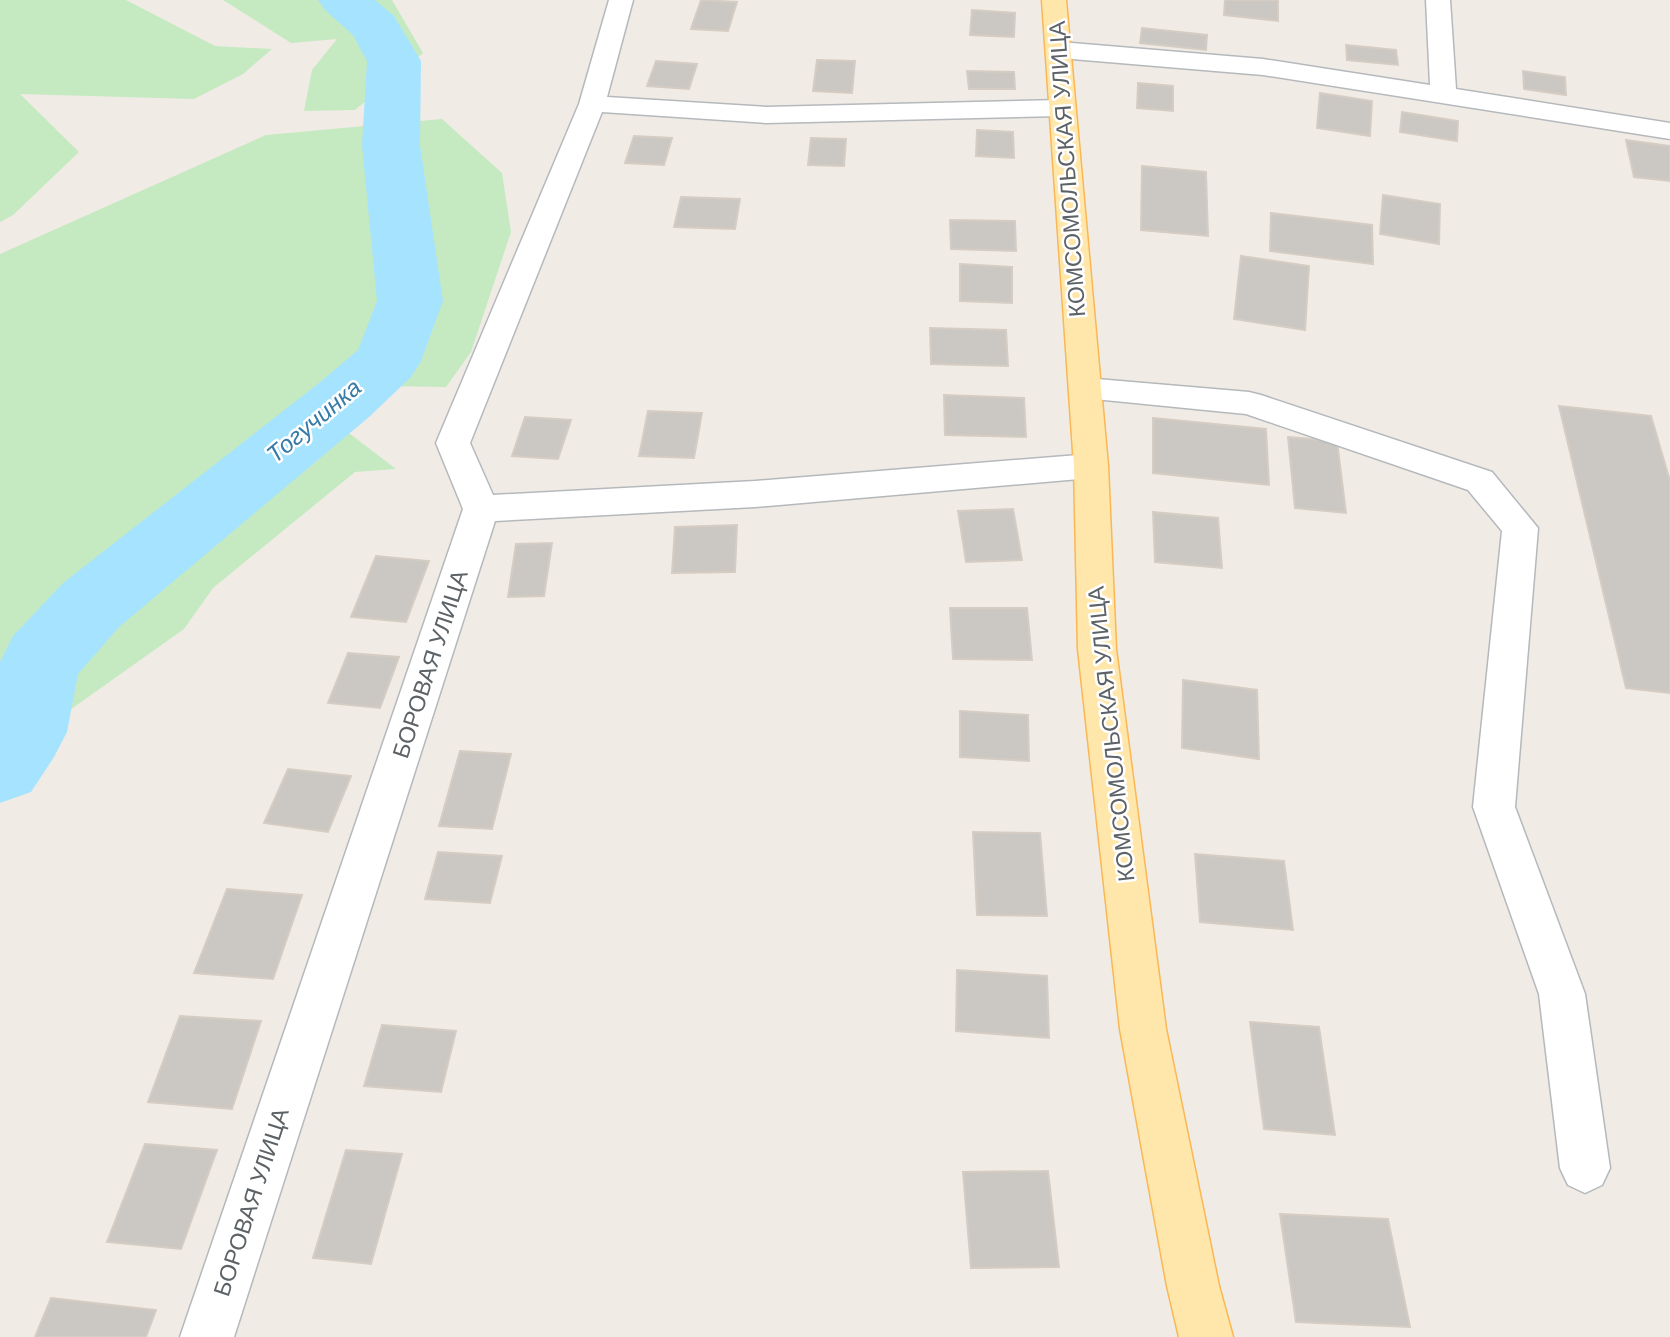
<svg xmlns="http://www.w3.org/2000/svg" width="1670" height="1337" font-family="Helvetica,sans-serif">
<rect width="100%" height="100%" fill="#f0ece5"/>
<!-- green -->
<path fill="#c5e9c0" d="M0,0H126L215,46L272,49L243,74L194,99L20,94L79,152L13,215L0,222Z
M223,0H392L423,53L355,110L304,111L312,70L337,39L291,43Z
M442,119L502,173L511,232L471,352L446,387L379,386L345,430L396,469L355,472L213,588L184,629L67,712L0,783V254L266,135Z"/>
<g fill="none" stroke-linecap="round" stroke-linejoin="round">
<!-- river -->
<path fill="#a6e3ff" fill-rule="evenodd" d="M318,0H375L394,16L421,61L420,145L443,301L421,361L411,377L369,417L119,627L78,674L67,732L54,757L31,792L0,803V662L13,636L63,583L319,383L358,350L377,301L362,145L367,61L353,35L326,11Z"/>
</g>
<!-- building -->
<path fill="#cbc7c2" stroke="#d5cdc3" stroke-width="2" d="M701,0L737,2L728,31L691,29Z
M1225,0H1278V21L1224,15Z
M972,10L1015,13L1014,37L970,35Z
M1142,28L1207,35L1206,50L1140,43Z
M1346,45L1396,50L1398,65L1347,60Z
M817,60L855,61L852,93L813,91Z
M656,61L697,64L689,89L647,86Z
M967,71L1014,72L1015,89H969Z
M1523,71L1565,77L1566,95L1524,89Z
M1138,83L1173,86V111L1137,108Z
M1320,93L1372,101L1370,136L1317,128Z
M1402,112L1458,121L1457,141L1400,132Z
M977,130L1013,132L1014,158L976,156Z
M634,136L672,138L664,165L625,163Z
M811,138L846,139L844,166L808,165Z
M1626,140L1670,146V181L1634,177Z
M1142,166L1206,172L1208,236L1141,230Z
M1383,195L1440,204L1439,244L1380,234Z
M681,197L740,199L735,229L674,227Z
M1271,213L1372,225L1373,264L1270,251Z
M950,220L1015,221L1016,251L951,249Z
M1241,256L1309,266L1305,330L1234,319Z
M960,264L1012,267V303L960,301Z
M930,328L1006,330L1008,366L931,364Z
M944,395L1024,398L1026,437L945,435Z
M1559,406L1651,416L1670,481V693L1626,688Z
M648,411L702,413L694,458L639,456Z
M525,417L571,420L558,459L512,456Z
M1153,418L1266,429L1269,485L1153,473Z
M1288,437L1337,441L1346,513L1295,508Z
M1013,509L1022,560L966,562L958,511Z
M1153,512L1218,518L1222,568L1155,562Z
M737,525L735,572L672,573L675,527Z
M552,543L544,596L508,597L516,544Z
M376,556L429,561L406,622L351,617Z
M950,608H1027L1032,660L953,659Z
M348,653L399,657L380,708L328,703Z
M1183,680L1257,690L1259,759L1182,748Z
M960,711L1028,715L1029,761L960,757Z
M460,751L511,754L492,829L439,826Z
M288,769L351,776L328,832L264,823Z
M973,832L1040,833L1047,916L977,915Z
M438,852L502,856L490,903L425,899Z
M1195,854L1284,861L1293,930L1200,922Z
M227,889L302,895L273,979L194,973Z
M957,970L1047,976L1049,1038L956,1031Z
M180,1016L261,1021L232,1109L148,1102Z
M1250,1022L1319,1027L1335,1135L1264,1129Z
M382,1025L456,1031L441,1092L364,1086Z
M145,1144L217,1150L181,1249L107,1242Z
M346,1150L402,1154L371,1264L313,1258Z
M1048,1171L1059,1267L971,1268L963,1172Z
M1280,1214L1388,1219L1410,1327L1296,1322Z
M51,1298L156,1310L146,1337H35Z"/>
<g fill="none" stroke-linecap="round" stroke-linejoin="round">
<defs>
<path id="minor" d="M609,0H633L607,97L766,107L1061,100L1070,102L1074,108L1070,114L1061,116L766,123L602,112L470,443L493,495L755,481L1091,454L1103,457L1108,466L1103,475L1091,478L755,507L495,521L234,1337H180L463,509L436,443L579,104Z
M1426,0H1450L1456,89L1670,123V139L1263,75L1060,58L1051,55L1047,50L1051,45L1060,42L1263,59L1430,85Z
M1085,378L1249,392L1261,395L1492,472L1538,528L1515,807L1585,994L1610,1168L1602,1185L1585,1193L1568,1185L1560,1168L1539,994L1473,807L1502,531L1468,490L1246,414L1074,397L1069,389L1074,381Z"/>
<path id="major" d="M1042,0H1066L1108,466L1116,649L1166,1029L1219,1286L1233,1337H1179L1167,1286L1120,1029L1078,649L1074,466Z"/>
</defs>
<!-- minor casing -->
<use href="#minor" stroke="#b5b8bc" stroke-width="3"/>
<!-- major casing -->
<use href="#major" stroke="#fab754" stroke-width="3"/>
<!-- minor -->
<use href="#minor" fill="#fff" fill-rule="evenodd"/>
<!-- major -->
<use href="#major" fill="#ffe7ab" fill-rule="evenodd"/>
</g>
<g text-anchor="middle" stroke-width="5" stroke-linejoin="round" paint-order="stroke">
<!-- street labels -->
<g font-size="23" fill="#5c6266" stroke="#fff">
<text transform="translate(1067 169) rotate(-94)" y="8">КОМСОМОЛЬСКАЯ УЛИЦА</text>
<text transform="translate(430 664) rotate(-72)" y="8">БОРОВАЯ УЛИЦА</text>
<text transform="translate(1111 734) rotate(-96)" y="8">КОМСОМОЛЬСКАЯ УЛИЦА</text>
<text transform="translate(251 1202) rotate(-72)" y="8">БОРОВАЯ УЛИЦА</text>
</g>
<!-- water labels -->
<g font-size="24" font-style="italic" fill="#377ba6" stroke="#fff">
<text transform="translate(314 421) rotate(-40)" y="8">Тогучинка</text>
</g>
</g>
</svg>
